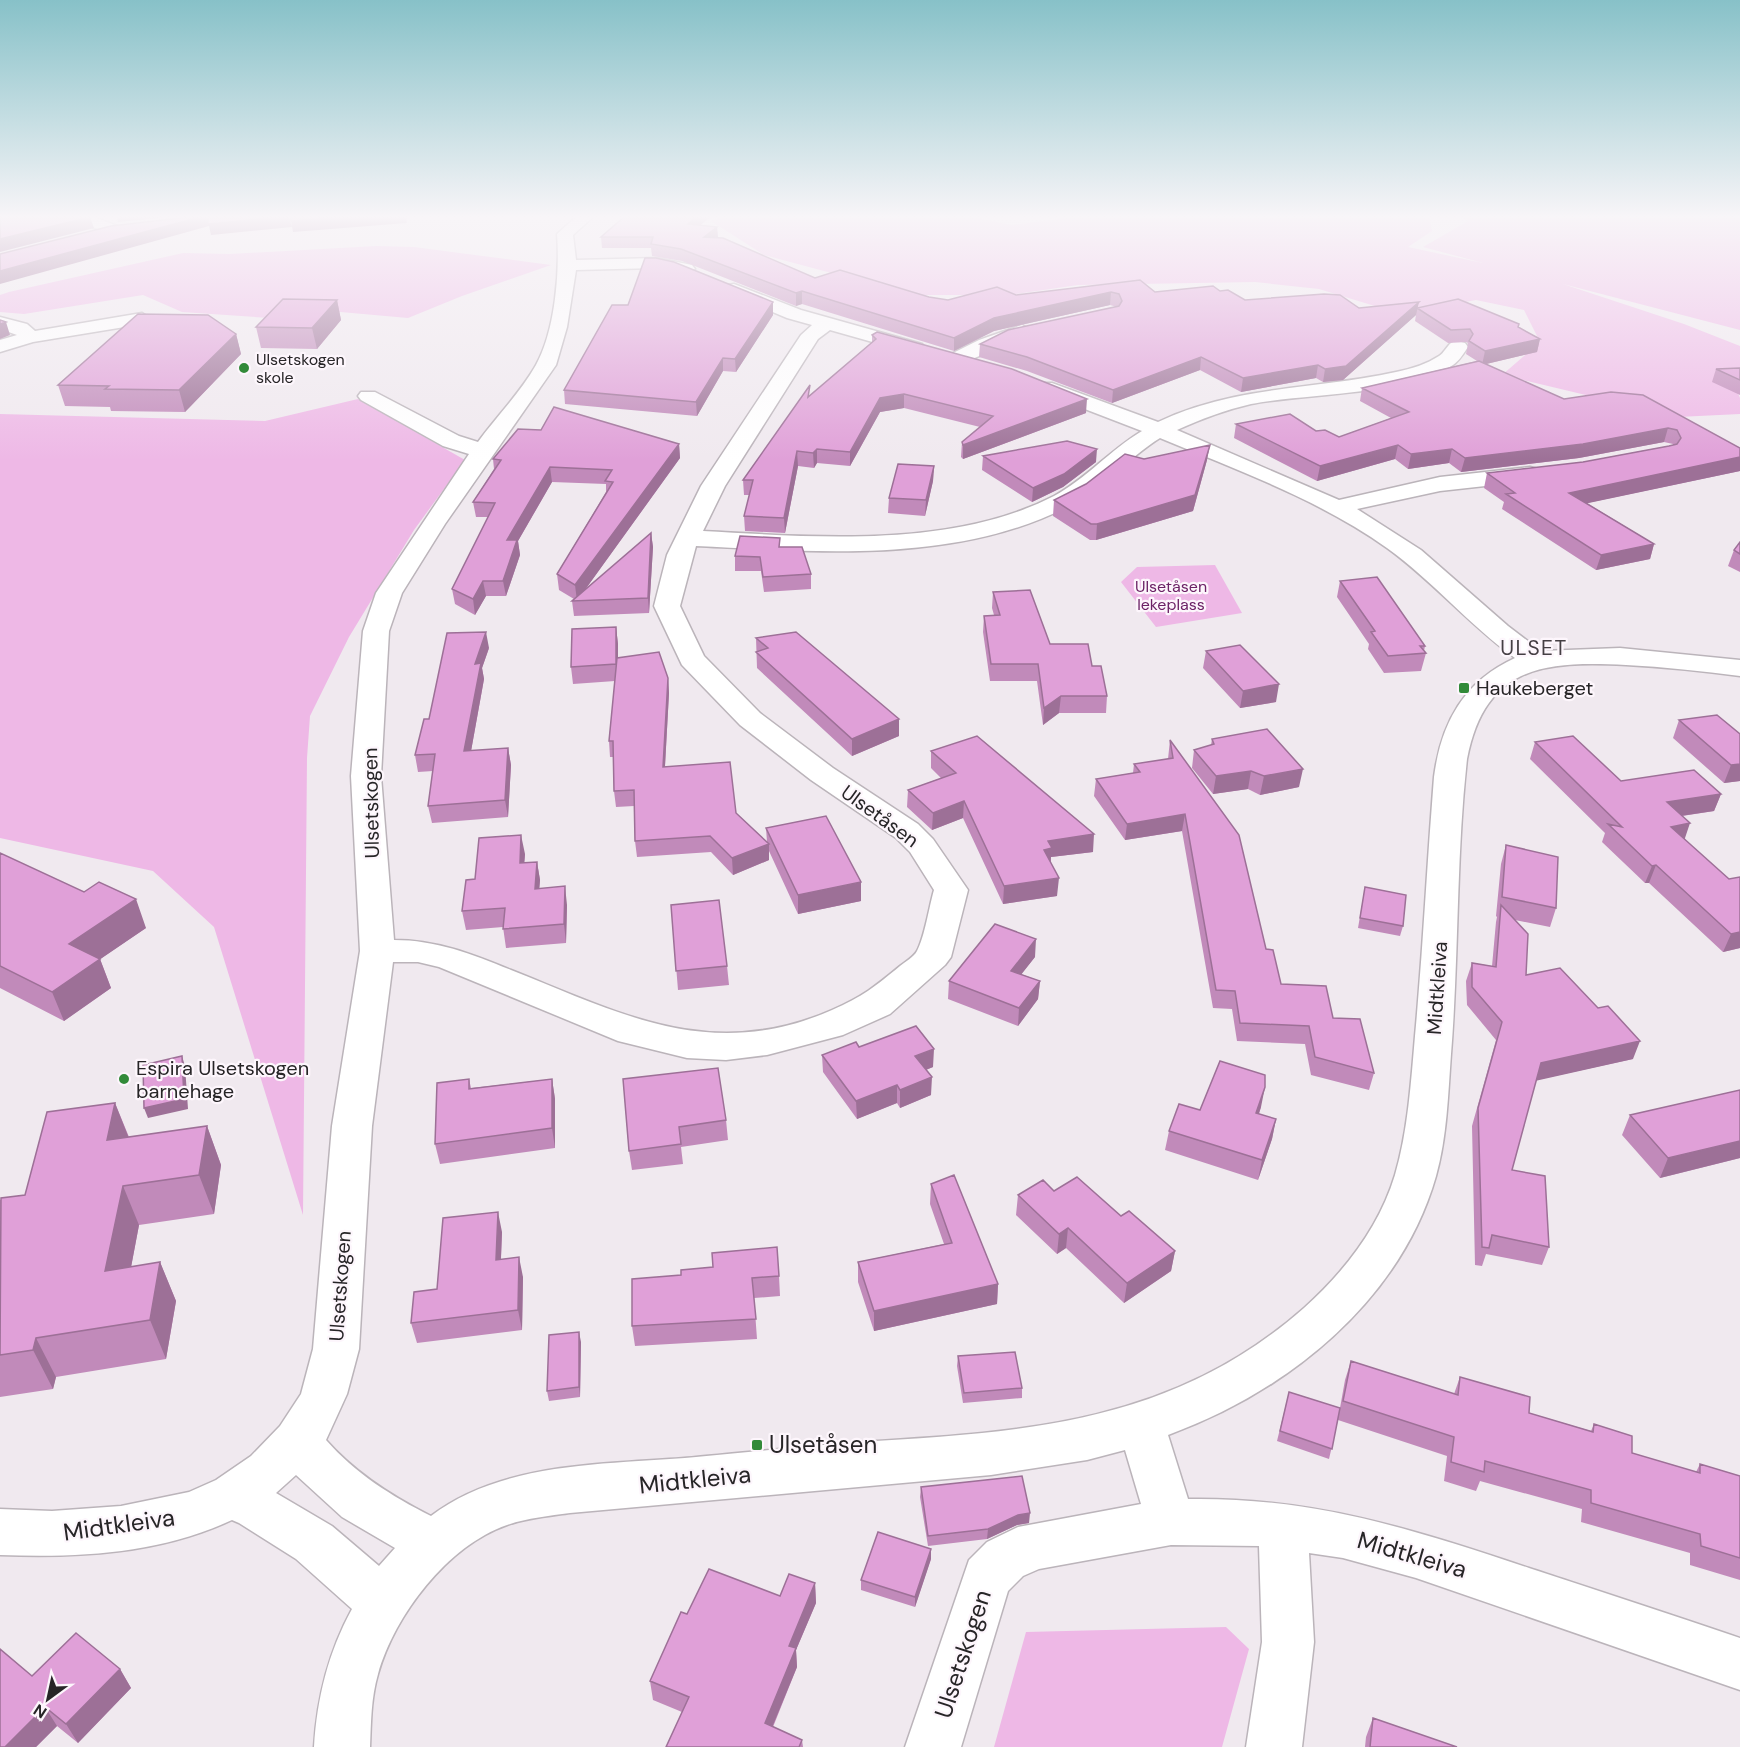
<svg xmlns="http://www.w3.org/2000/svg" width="1740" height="1747" font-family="'DM Sans',sans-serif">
<rect width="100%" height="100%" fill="#f0e9ef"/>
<!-- green -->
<path fill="#eeb8e6" d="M723,217H971L1012,225L1074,217H1429L1432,231L1408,247L1483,263L1423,247L1468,221L1462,217H1740V330L1563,284L1684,324L1740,346V381L1733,382L1740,398V414L1678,417L1502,375L1540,342L1524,310L1476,300L1401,314L1319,289L1255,282L1078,285L1010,295H914L764,255L711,221Z
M376,246L414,247L551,265L462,296L408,318L318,310L284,319L182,312L143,295L24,314L0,312V295L9,292L183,253L230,254Z
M358,399L465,460L414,530L349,637L310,716L307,758L303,1215L214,927L153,871L0,838V414L265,421Z
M1215,565L1242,613L1156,627L1121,582L1137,567Z
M1226,1627L1249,1649L1222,1747H994L1026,1632Z"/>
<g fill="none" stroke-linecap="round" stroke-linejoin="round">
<defs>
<path id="minor" d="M72,217H94L120,227L122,230L114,235L108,233L74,220Z
M576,217H593L573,235L576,260L657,258L692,265L695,269L686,274L657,268L576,270L567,327L556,365L445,524L402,593L389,631L381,776L394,940C436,940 472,954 511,970C622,1014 712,1063 832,1010C862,997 876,986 900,966C905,962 914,957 917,951C925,936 929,907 934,890L910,852L896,838L811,780L740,725L682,665L654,606L667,555L701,486L801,335L812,325L787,318L728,293L725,289L728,285L734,284L801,310L922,344L925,348L915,354L830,330L818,339L725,486L703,531C814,537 951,549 1054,496C1086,479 1110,450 1142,431L1038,391L1035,387L1038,383H1052L1158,422C1236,385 1315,390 1396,372C1411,369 1427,364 1439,356C1444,353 1447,346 1451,343C1456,340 1461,342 1465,343L1468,347C1464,353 1459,361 1453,365C1405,396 1308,393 1251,404C1225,410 1201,419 1177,430L1339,500L1440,477L1530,467L1538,469L1541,474L1538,479L1530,481L1440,491L1357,509L1421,550L1508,626L1541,651L1620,648L1740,660V676C1702,671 1664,667 1626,665C1545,661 1485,665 1467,759C1456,857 1459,956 1451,1054C1448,1095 1447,1137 1436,1176C1400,1302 1286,1392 1168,1435L1188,1499C1313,1497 1412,1529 1529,1568C1599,1591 1670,1614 1740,1638V1690L1416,1578L1343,1558L1309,1553L1314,1642L1302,1747H1246L1262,1642L1259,1546L1171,1545L1039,1569L1023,1576L1008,1591L961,1747H905L969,1560L987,1542L1018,1527L1141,1504L1125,1450L1087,1460L991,1475L570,1513C549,1516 527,1518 507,1525C447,1546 395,1615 378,1674C371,1698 371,1722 370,1747H314C317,1698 328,1653 352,1609L296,1559L239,1523L232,1520C159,1554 79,1558 0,1555V1509L52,1511L121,1506L189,1492L216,1480L251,1456L280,1426L301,1394L313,1349L332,1126L360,951L351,776L363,631L376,593L469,454L443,446L361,400L358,396L361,392H375L459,436L478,442C496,417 521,392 536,365C555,331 560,272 557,234ZM1160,438C1237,470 1318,499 1387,548C1433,581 1469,625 1515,658C1464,681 1441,723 1434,777C1427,863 1423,950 1415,1036C1411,1082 1408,1131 1395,1175C1379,1228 1344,1272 1304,1308C1172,1424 1026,1432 859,1442C805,1446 750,1452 696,1457C610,1465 504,1460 431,1516C391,1496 355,1473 326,1440L347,1394L359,1349L372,1126L393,962H418L439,967L618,1041L687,1058L726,1060L767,1055L843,1035L890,1014L945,965L951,957L968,890L933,839L918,824L833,768L760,713L704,656L680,606L696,546C818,552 957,564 1069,506C1102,489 1128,458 1160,438ZM296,1475L342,1517L395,1548L379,1566L332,1526L276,1493Z
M142,313L151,319L149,323L33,342L0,352V340L17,335L0,329V317L27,324L35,331Z
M1022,325L1032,331L1029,335L965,362H951L948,358L951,354L979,340Z"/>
</defs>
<!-- minor casing -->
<use href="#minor" stroke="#bbb4ba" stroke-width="3"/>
<!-- minor -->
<use href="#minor" fill="#fff" fill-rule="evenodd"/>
</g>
<!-- wall -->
<path fill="#c18aba" d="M624,217H710L700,225L717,227L718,238L815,278L948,300L1016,295L1140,280L1155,292L1220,291L1245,300L1359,308L1419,302L1417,308L1519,327L1540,339L1537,352L1486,364L1564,399L1611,392L1740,448V471L1587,503L1654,544L1650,559L1596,570L1502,509L1504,502L1484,488L1487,473L1583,462L1673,445V444L1664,442L1579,458L1461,472L1449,463L1408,469L1395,459L1317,481L1234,438L1236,424L1316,431L1339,437L1391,418L1360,401L1362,388L1477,361L1466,354L1468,344L1467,342L1448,343L1415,321L1416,315L1343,380L1323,382L1316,378L1241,392L1200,370L1112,403L1027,371L979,357L980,344L1117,307L1110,305L994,331L954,351L802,304L796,306L682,261L652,256L651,248H602L601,237Z
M337,300L341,320L317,349L261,348L256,327Z
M773,302V315L736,372L723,371L697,416L565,404L564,390Z
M236,334L241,354L185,412L111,411L110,407L65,406L58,385Z
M872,335L1086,413L963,459L961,457L962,442L980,427L904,408L880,412L850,466L817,463L814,468L798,466L785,533L745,531L744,516L750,495H744L743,480L811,395L872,342Z
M1740,368V395L1712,382L1716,369Z
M679,444L680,458L584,591L651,533L653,547L649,613L574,616L572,601L574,599L559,590L557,574L606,492V484L552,482L518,541L520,555L506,596H486L475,615L455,604L452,589L488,517H476L473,502L494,469L493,459Z
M983,456L1096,462L1063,487L1032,502L982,470Z
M1144,459L1207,460L1193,511L1096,540H1090L1053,516L1054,500Z
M934,466L933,481L925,516L888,513L889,498Z
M1740,542V572L1728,566L1734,550Z
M781,547L811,574V589L764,592L761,571H735V556Z
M1340,581L1425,646L1424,651L1426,653L1421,671L1384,673L1368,649L1369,644L1337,597Z
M993,592L1050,644L1092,666L1107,696L1106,713H1059L1043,725L1037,681H990L983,632L984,616L994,615L992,608Z
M616,627L618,644V658L668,678L669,693L665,767L736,813L767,842L766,828L861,901L798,914L769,851V860L733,875L711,852L637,857L635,841L634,806L616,807L614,791L613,757H610L609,741L615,681L573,684L571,667Z
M756,638L899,719V736L852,756L757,668Z
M489,648L482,668L484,679L471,751L508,748L511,765L508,817L432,823L428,806L433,771L418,772L415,755L429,719Z
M1206,651L1276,702L1240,708L1203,668Z
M1679,720L1740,734V781L1724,783L1673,738Z
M1212,739L1299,787L1260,795L1248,789L1213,794L1192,768L1194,750L1211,745Z
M1170,740L1266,949L1281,984L1333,1018L1374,1073L1369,1090L1311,1075L1305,1044L1237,1041L1232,1009L1213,1008L1182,831L1125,840L1094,796L1096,779L1133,773L1134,764L1168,759Z
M1535,742L1621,781L1721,794L1714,811L1682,816L1685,839L1740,948L1723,952L1649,883H1645L1602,842L1605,833L1530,759Z
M931,751L1093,852L1051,857V863L1057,896L1003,904L963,818L932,830L907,807L908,790L941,778L931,768Z
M1506,845L1556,908L1550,927L1515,920L1526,975L1633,1059L1536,1080L1512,1170L1549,1247L1542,1265L1486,1254L1482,1266L1475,1265L1472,1126L1496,1040L1467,1005L1466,981L1472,963L1492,966L1496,922L1497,917L1496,916L1501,864Z
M0,853L146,928L100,959L111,988L64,1021L0,988Z
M525,854L524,863L537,862L540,880L539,888L567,905L566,943L506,948L503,927L466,930L462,911L475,879Z
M1365,887L1403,926L1400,936L1358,928Z
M671,905L727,966L729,985L678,990Z
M1035,957L1021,974L1040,981L1038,999L1018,1026L948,999L949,981Z
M859,1047L933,1067L926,1070L931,1095L900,1108L897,1103L857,1119L823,1072L822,1055Z
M469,1079L471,1088L552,1079L555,1099V1148L440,1164L435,1144Z
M623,1079L726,1120L728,1140L681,1147L683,1164L632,1170L629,1151Z
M1740,1090V1158L1660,1178L1622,1135L1630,1115Z
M115,1103L129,1137L207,1126L221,1165L214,1214L139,1225L131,1267L160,1262L176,1301L166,1359L56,1377L53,1389L0,1397V1200L25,1195Z
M1261,1107L1259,1114L1276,1119L1272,1139L1258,1180L1165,1150L1169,1131L1200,1110Z
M931,1184L998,1284L997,1304L874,1331L858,1282V1262L944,1244L930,1204Z
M1054,1191L1121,1216L1175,1251L1171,1271L1124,1303L1066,1248L1057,1254L1016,1215L1018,1195Z
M502,1232L501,1259L523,1277L522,1330L417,1343L411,1323L437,1289Z
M779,1276L780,1296L754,1298L757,1339L635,1346L632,1326V1279Z
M581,1342L580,1397L549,1401L547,1391Z
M958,1356L1022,1388V1398L963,1403L957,1366Z
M1351,1361L1454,1394L1460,1377L1529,1413L1591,1431L1594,1424L1632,1453L1696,1472L1700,1464L1740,1476V1580L1690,1565V1553L1581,1522L1582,1509L1480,1481L1476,1491L1444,1481L1447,1456L1338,1420L1329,1459L1277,1441L1289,1392L1340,1408L1345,1380Z
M921,1487L1029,1523L1017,1525L987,1539L928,1546L920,1497Z
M931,1559L915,1607L861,1590V1580Z
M815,1583L816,1603L796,1650L797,1667L773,1727L802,1740L803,1747H666L682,1712L653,1700L650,1681L687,1614L780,1596Z
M120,1669L131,1688L78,1743L57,1726L36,1747H0L32,1676Z
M1373,1718L1457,1747H1365L1366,1737Z"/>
<!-- shaded-wall -->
<path fill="#9d7097" d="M90,217L94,228L0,252V239Z
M117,217H168L118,222Z
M200,217H289L292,227L211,235L209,226L0,284V271Z
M340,217H406L407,223L293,232L291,221Z
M696,217H710L689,235L688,224Z
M717,227L718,239L704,237Z
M802,291V304L796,306V293Z
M1111,292L1110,305L994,331L954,351V338L994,318Z
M337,300L341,320L317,349L312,328Z
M773,302V315L736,372L735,359Z
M1419,302L1416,315L1343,380L1323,382L1325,369Z
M6,322L10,335L0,339V324Z
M236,334L241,354L185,412L179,390Z
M1540,339L1537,352L1482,365L1485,351Z
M1201,357L1200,370L1112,403L1113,390Z
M723,358V371L697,416L696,402Z
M1318,365L1316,378L1241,392L1243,378Z
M904,394V408L880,412L850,466V452L880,398Z
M1087,399L1086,413L963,459V445Z
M1668,428L1664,442L1579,458L1461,472L1465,458Z
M679,444L680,458L577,601L575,585Z
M1210,445L1207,460L1193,511L1096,540L1097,524Z
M1398,445L1395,459L1317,481L1320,466Z
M817,449V463L814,468L813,453Z
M1097,449L1096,462L1063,487L1032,502L1033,488Z
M1452,449L1449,463L1408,469L1411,454Z
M797,451L798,466L785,533L784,518Z
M1740,457V471L1565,508L1569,493Z
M934,466L933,481L925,516L926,500Z
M550,467L552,482L518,541L520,555L506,596L503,581L507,540Z
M651,533L653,547L649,613L648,598Z
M1654,544L1650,559L1596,570L1601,555Z
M483,581L486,596L475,615L473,599Z
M616,627L618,644V681L616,664Z
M486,632L489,648L482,668L484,679L468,768L464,751L475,664Z
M668,678L669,693L664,783L663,767Z
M1279,684L1276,702L1240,708L1243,691Z
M1061,696L1059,713L1043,725L1044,708Z
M899,719V736L852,756V739Z
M508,748L511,765L508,817L505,800Z
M1740,764V781L1724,783L1731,765Z
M1303,769L1299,787L1260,795L1264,776Z
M1251,771L1248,789L1213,794L1216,776Z
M1721,794L1714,811L1660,819L1667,802Z
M964,801L963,818L932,830L933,813Z
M1185,814L1182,831L1125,840L1127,824Z
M1690,823L1684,841L1671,827Z
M1094,834L1093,852L1051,857L1050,866L1044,850L1048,841Z
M521,835L525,854L523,882L520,863Z
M769,844V860L733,875L732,858Z
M537,862L540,880L538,908L535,889Z
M1656,865L1649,883H1645L1652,866Z
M1059,878L1057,896L1003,904L1004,886Z
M861,882V901L798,914V895Z
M565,886L567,905L566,943L564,924Z
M136,899L146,928L80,973L69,944Z
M1740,932V948L1723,952L1731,934Z
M1036,939L1035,957L1010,989L1011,971Z
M100,959L111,988L64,1021L52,992Z
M1040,981L1038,999L1018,1026L1019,1008Z
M1640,1041L1633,1059L1535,1081L1541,1063Z
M934,1049L933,1067L915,1074V1056Z
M182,1056L185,1066L188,1109L148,1118L144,1108Z
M932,1077L931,1095L900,1108V1090Z
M552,1079L555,1099V1148L552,1128Z
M897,1085V1103L857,1119L856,1101Z
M1265,1087L1261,1107L1252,1133L1256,1113Z
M115,1103L130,1141L107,1140Z
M1276,1119L1272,1139L1258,1180L1262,1160Z
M207,1126L221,1165L214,1214L199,1175Z
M1740,1141V1158L1660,1178L1668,1158Z
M123,1186L139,1225L123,1310L105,1271Z
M498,1212L502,1232L500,1280L496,1260Z
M1068,1228L1066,1248L1057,1254L1059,1234Z
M1175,1251L1171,1271L1124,1303L1127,1283Z
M519,1257L523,1277L522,1330L518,1310Z
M160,1262L176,1301L166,1359L150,1320Z
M998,1284L997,1304L874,1331V1311Z
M579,1332L581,1342L580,1397L579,1387Z
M36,1338L56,1377L53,1389L33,1350Z
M1030,1513L1029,1523L1017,1525L987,1539L988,1529L1018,1515Z
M931,1549V1559L915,1607V1597Z
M815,1583L816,1603L796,1650L797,1667L766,1742L765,1723L789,1646Z
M120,1669L131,1688L78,1743L66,1724Z
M45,1707L57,1726L36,1747H5Z"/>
<!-- building -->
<path fill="#e0a0d8" stroke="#9d7097" stroke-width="1.5" d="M0,217H90L0,239Z
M189,217H200L0,271V254L111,226Z
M208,217H278L208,224Z
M290,217H340L291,221Z
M624,217H696L688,224L717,227L704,237L723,238L815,278L840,270L929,297L948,300L997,287L1016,295L1140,280L1155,292L1213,286L1220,291L1228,290L1245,300L1324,294L1340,295L1359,308L1419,302L1346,366L1325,369L1318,365L1243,378L1201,357L1113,390L1027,357L980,344L1008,330L1119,306L1122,301L1119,294L1111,292L994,318L954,338L802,291L796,293L681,249L651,244L653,237H601Z
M645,258H656L674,262L773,302L735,359L723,358L696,402L564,390L612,305H628Z
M283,299L337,300L312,328L256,327Z
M1458,299L1519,324L1518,327L1540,339L1485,351L1469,341L1473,334L1470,329L1451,330L1417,308Z
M138,314L208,315L236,334L179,390L105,389L109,386L58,385Z
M0,320L6,322L0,324Z
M877,332L1012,369L1087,399L963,445L962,442L993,416L904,394L880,398L850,452L817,449L813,453L797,451L784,518L744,516L753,480H743L810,385L808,397L876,339L872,335Z
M1479,361L1564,399L1611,392L1643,395L1740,448V457L1569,493L1654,544L1601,555L1506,494L1515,493L1487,473L1583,462L1669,446L1677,444L1681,438L1677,430L1668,428L1583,444L1465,458L1452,449L1411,454L1398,445L1320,466L1236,424L1290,414L1316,431L1325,430L1339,437L1409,412L1362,388Z
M1740,368V380L1716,369Z
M554,407L679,444L575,585L557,574L613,482L605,481L612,470L550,467L507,540H517L503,581H483L473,599L452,589L495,503L473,502L501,460L493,459L518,429L541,430Z
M1067,441L1097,449L1064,474L1033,488L983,456Z
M1210,445L1195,495L1097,524H1091L1054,500L1086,484L1125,454L1144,459Z
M898,464L934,466L926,500L889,498Z
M651,533L648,598L572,601Z
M740,536L780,538L779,547H802L811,574L763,577L760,557L735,556Z
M1740,542V554L1734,550Z
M1377,577L1425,646H1420L1426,653L1388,656L1371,632L1375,631L1340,581Z
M1030,590L1050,644H1088L1092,666H1101L1107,696H1061L1044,708L1038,664H991L984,616L1000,615L993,592Z
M616,627V664L571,667L572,629Z
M486,632L475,664L481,663L464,751L508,748L505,800L428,806L435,754L415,755L424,719H429L447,633Z
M796,632L899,719L852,739L756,652L768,648L756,638Z
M1240,645L1279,684L1243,691L1206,651Z
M659,652L668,678L663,767L730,762L736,813L769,844L732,858L710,836L635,841L634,790L614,791L613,741H609L617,658Z
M1717,715L1740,734V764L1731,765L1679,720Z
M1267,729L1303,769L1264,776L1251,771L1216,776L1194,750L1214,744L1212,739Z
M977,736L1094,834L1048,841L1052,848L1044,850L1059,878L1004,886L964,801L933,813L908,790L956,773L931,751Z
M1573,736L1621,781L1694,770L1721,794L1667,802L1690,823L1671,827L1729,879L1740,877V932L1731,934L1656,865L1652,866L1608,824L1622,827L1535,742Z
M1170,740L1239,835L1266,949L1273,950L1281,984L1326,986L1333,1018L1360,1019L1374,1073L1315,1057L1309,1026L1240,1023L1235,991L1216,990L1185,814L1127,824L1096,779L1140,772L1134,764L1173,758Z
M826,816L861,882L798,895L766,828Z
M521,835L520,863L537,862L535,889L565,886L564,924L503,929L505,908L462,911L466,880L475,879L479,838Z
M1506,845L1558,857L1556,908L1502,897Z
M0,853L84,892L99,882L136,899L69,944L100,959L52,992L0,966Z
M1365,887L1406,895L1403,926L1360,918Z
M719,900L727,966L676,971L671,905Z
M1501,905L1528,934L1526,975L1560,968L1598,1008L1608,1006L1640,1041L1541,1063L1512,1170L1545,1176L1549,1247L1492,1235L1489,1248L1482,1247L1478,1108L1502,1022L1472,987V963L1496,967Z
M995,924L1036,939L1011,971L1040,981L1019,1008L949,981Z
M916,1026L934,1049L915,1056L932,1077L900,1090L897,1085L856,1101L822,1055L856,1042L859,1047Z
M182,1056L184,1099L144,1108L143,1065Z
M1220,1061L1265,1075V1087L1256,1113L1276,1119L1262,1160L1169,1131L1179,1104L1200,1110Z
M718,1068L726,1120L679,1127L681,1144L629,1151L623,1079Z
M469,1079V1089L552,1079V1128L435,1144L437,1083Z
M1740,1090V1141L1668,1158L1630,1115Z
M115,1103L107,1140L207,1126L199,1175L123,1186L105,1271L160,1262L150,1320L36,1338L33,1350L0,1355L1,1198L25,1195L47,1112Z
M954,1175L998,1284L874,1311L858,1262L952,1243L931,1184Z
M1077,1177L1121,1216L1129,1211L1175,1251L1127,1283L1068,1228L1059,1234L1018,1195L1043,1180L1054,1191Z
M498,1212L496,1260L519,1257L518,1310L411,1323L414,1292L437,1289L443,1218Z
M777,1247L779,1276L752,1278L756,1319L632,1326V1279L681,1275V1270L713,1267L712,1253Z
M579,1332V1387L547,1391L549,1335Z
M1015,1352L1022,1388L964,1393L958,1356Z
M1351,1361L1458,1395L1460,1377L1530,1397L1529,1413L1593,1432L1594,1424L1632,1436V1453L1700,1473V1464L1740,1476V1558L1701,1546L1700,1534L1591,1503V1490L1485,1461L1484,1472L1451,1462L1454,1437L1343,1401Z
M1289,1392L1340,1408L1332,1449L1280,1431Z
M1022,1476L1030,1513L1018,1515L988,1529L928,1536L921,1487Z
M878,1532L931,1549L915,1597L861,1580Z
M709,1569L780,1596L789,1574L815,1583L789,1646L796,1648L765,1723L802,1740L799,1747H666L689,1697L650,1681L681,1612L687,1614Z
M76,1633L120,1669L66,1724L45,1707L5,1747H0V1649L32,1676Z
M1373,1718L1457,1747H1370Z"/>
<!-- sky -->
<linearGradient id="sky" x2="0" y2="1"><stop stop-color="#87c1c8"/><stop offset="0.47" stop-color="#f8f5f8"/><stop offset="1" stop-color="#f8f5f8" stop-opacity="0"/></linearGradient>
<rect width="1740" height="461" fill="url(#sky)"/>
<!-- markers -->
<g fill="#328a39" stroke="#fdf6fc" stroke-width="2">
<circle cx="244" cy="368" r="6"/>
<rect x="1458" y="682" width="12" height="12" rx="3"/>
<circle cx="124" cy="1079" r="6"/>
<rect x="751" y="1439" width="12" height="12" rx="3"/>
</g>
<g text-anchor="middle" stroke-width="4.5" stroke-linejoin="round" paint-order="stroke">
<!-- far-poi labels -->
<g font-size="16" fill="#272527" stroke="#fdf6fc" text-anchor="start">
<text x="256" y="365">Ulsetskogen<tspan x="256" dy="18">skole</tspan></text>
</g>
<!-- far-park labels -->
<g font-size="16" fill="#6c2266" stroke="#fdf6fc">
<text x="1171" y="592">Ulsetåsen<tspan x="1171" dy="18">lekeplass</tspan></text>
</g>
<!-- poi labels -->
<g font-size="20" fill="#272527" stroke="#fdf6fc" text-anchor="start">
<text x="1476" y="695">Haukeberget</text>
<text x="136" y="1075">Espira Ulsetskogen<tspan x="136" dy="23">barnehage</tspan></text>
</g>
<!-- street labels -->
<g font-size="20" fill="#272527" stroke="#fdf6fc">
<text transform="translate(371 803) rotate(-91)" y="7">Ulsetskogen</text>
<text transform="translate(880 816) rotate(36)" y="7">Ulsetåsen</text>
<text transform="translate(1437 988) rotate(-86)" y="7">Midtkleiva</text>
<text transform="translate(340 1286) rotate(-86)" y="7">Ulsetskogen</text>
</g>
<!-- neighbourhood labels -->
<g font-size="21" letter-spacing="1.5" fill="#453f44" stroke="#fdf6fc">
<text x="1534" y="655">ULSET</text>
</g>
<!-- near-poi labels -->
<g font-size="24" fill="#272527" stroke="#fdf6fc" text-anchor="start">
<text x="769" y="1453">Ulsetåsen</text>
</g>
<!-- near-street labels -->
<g font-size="24" fill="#272527" stroke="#fdf6fc">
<text transform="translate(695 1480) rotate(-6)" y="8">Midtkleiva</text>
<text transform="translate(119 1525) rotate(-8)" y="8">Midtkleiva</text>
<text transform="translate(1412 1555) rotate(16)" y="8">Midtkleiva</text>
<text transform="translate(963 1654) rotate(-72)" y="8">Ulsetskogen</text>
</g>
</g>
<!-- north arrow -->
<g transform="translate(48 1699) rotate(213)" stroke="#fdf6fc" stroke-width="4.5" paint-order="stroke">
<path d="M0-4.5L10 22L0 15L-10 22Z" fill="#272527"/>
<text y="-9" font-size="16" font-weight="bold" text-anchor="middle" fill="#272527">N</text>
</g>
</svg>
